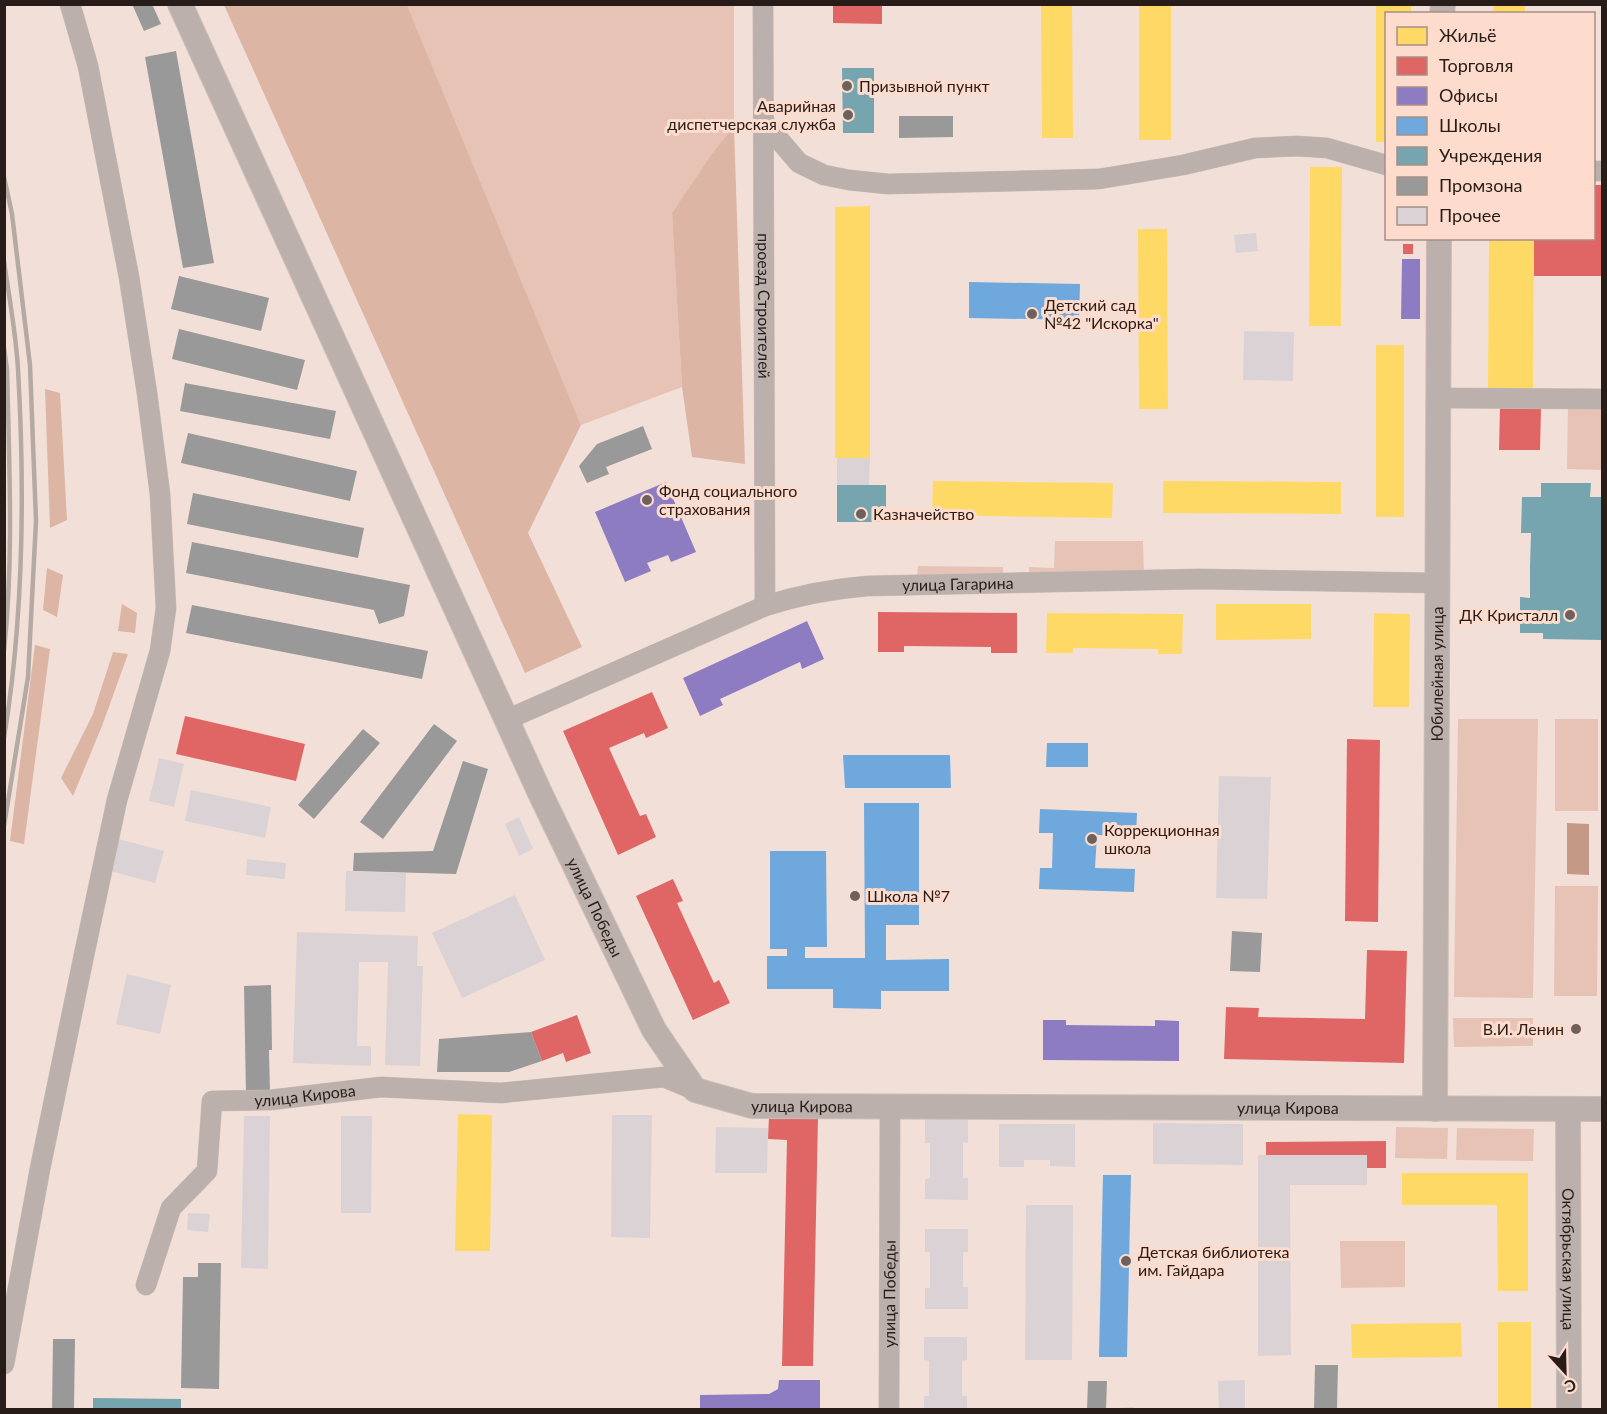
<svg xmlns="http://www.w3.org/2000/svg" width="1607" height="1414" font-family="Lato,sans-serif">
<rect width="100%" height="100%" fill="#f2e0d8"/>
<!-- green -->
<path fill="#e6c3b5" d="M407,5H734V126L713,152L672,213L682,387L581,425Z
M1568,405H1602V470L1567,469Z
M1055,541H1143L1144,577L1029,576V567L1054,568Z
M918,566L1003,567V577L917,575Z
M1458,719H1538L1533,998L1454,997Z
M1555,719H1598V811H1555Z
M1555,886H1598L1597,996H1554Z
M1453,1018H1533V1046L1454,1047Z
M1396,1127L1448,1128L1447,1159L1395,1158Z
M1457,1128L1534,1129L1533,1161L1456,1160Z
M1340,1241H1405V1287L1341,1288Z"/>
<!-- forest -->
<path fill="#dcb5a4" d="M224,5H407L581,425L528,533L582,647L525,673Z
M734,126L745,464L692,457L682,387L672,213L713,152Z
M45,389L60,393L67,520L50,528Z
M47,568L63,575L57,617L43,610Z
M122,604L137,613L135,633L118,631Z
M35,645L50,649L24,844L10,841Z
M113,652L128,654L102,726L73,796L61,778L93,714Z"/>
<!-- water -->
<path fill="#c49985" d="M1567,823L1589,824V875L1567,874Z"/>
<!-- homes -->
<path fill="#ffd966" d="M1041,4H1072L1073,138H1042Z
M1139,4H1171V140H1139Z
M1376,4H1411V14H1386V142H1376Z
M1494,4H1525V14H1493Z
M1310,167H1342L1341,326H1309Z
M870,206V458H835V207Z
M1138,229H1167L1168,409H1139Z
M1489,238H1534L1533,388H1488Z
M1376,345H1404V517H1376Z
M933,481L1113,483L1112,518L932,515Z
M1163,481L1341,482V514L1163,513Z
M1216,604H1311V639L1216,640Z
M1047,613L1183,614L1182,654H1158V649L1073,648V653H1046Z
M1374,613L1410,614L1409,707H1373Z
M458,1114L492,1115L490,1251H455Z
M1402,1173H1528V1291H1498L1497,1205H1402Z
M1498,1322H1531V1410H1498Z
M1461,1323L1462,1357L1352,1358L1351,1324Z"/>
<!-- shops -->
<path fill="#e06666" d="M833,4H882V24L833,23Z
M1594,185H1602V276H1534V238H1594Z
M1403,244H1413V254H1403Z
M1500,408L1541,409L1540,450H1499Z
M878,612L1017,613V653H991V647L904,646V652H878Z
M652,692L668,728L646,738L644,733L609,748L640,816L646,814L656,837L618,855L563,731Z
M185,716L305,744L296,781L176,754Z
M1347,739L1380,740L1378,922L1345,921Z
M673,879L683,901L677,903L714,983L719,980L730,1003L693,1020L636,896Z
M1367,950L1407,951L1404,1063L1224,1059L1226,1007L1259,1008L1258,1017L1365,1019Z
M577,1015L591,1053L566,1062L563,1053L542,1061L531,1032Z
M769,1116L818,1117L813,1366H782L787,1140L768,1139Z
M1386,1141V1168H1367V1155H1266V1142Z"/>
<!-- offices -->
<path fill="#8e7cc3" d="M1402,259H1420V319H1401Z
M666,482L696,552L671,562L668,555L647,563L651,571L625,582L595,512Z
M807,621L824,659L802,669L800,662L720,699L723,705L700,716L683,678Z
M1043,1020H1066V1025L1155,1026V1020L1179,1021V1061L1043,1060Z
M779,1380H820V1410H700V1395L769,1394L778,1389Z"/>
<!-- schools -->
<path fill="#6fa8dc" d="M969,282L1080,284L1079,320L969,318Z
M1047,743H1088V767H1046Z
M843,755H950L951,788H845Z
M864,803H919V925H886V960L949,959V991H881V1009L833,1008V989H767V956H787V949H770V851H826L827,947H805V958H865Z
M1040,809L1137,813L1136,836L1097,835L1095,868L1135,869L1134,892L1039,889L1040,868H1052L1053,833H1039Z
M1103,1175H1131L1127,1357H1099Z"/>
<!-- public -->
<path fill="#76a5af" d="M842,68H874V133H843Z
M1541,483H1591L1590,497H1602V640L1543,639V633H1520V597L1530,598V566L1531,533H1521L1522,497H1541Z
M837,485H886V522H837Z
M93,1398L181,1399V1410H93Z"/>
<!-- industry -->
<path fill="#999" d="M132,4H152L161,24L144,31Z
M176,51L214,263L183,268L145,57Z
M899,116H953V137L899,138Z
M179,276L269,298L261,331L171,309Z
M179,329L305,360L297,390L172,359Z
M185,383L336,411L330,439L180,411Z
M643,426L652,449L606,467L609,474L587,483L579,466L597,444Z
M188,433L357,471L350,501L181,463Z
M193,493L364,528L358,558L187,524Z
M192,542L410,585L404,616L379,624L374,610L186,573Z
M192,605L428,651L422,679L186,633Z
M434,724L457,741L383,839L360,822Z
M363,729L380,743L314,819L298,805Z
M463,761L488,769L456,874L353,871L354,853L433,851Z
M1232,931L1262,933L1260,972L1230,971Z
M271,985L272,1050H269L270,1094L246,1095L244,986Z
M531,1032L542,1061L509,1072H437L439,1039Z
M198,1263H221L219,1389L181,1388L183,1277H198Z
M53,1339H75L74,1410H52Z
M1315,1365H1338L1337,1410H1314Z
M1088,1381H1107L1106,1410H1087Z"/>
<!-- building -->
<path fill="#dad2d4" d="M1256,233L1258,251L1236,253L1234,235Z
M1244,331L1294,332L1293,381L1243,380Z
M837,458H870L869,485H837Z
M159,758L184,764L174,807L149,801Z
M1219,776L1271,777L1267,899L1216,898Z
M191,790L271,807L265,838L185,821Z
M519,817L533,849L519,856L505,824Z
M118,839L164,851L155,883L110,871Z
M247,859L286,863L285,879L246,875Z
M346,871L406,873L405,912L345,911Z
M515,895L545,960L462,998L432,933Z
M297,932L418,936L417,966H423L420,1066L385,1065L388,962H359L357,1046H371V1066L293,1063Z
M127,974L171,985L160,1034L116,1024Z
M612,1115H652L650,1238L611,1237Z
M244,1116H270L268,1269L241,1268Z
M341,1116H372L371,1213H341Z
M925,1119H968V1143L963,1142V1178H968V1200L925,1199V1179L930,1178V1143H925Z
M1153,1123L1243,1124V1165L1153,1164Z
M999,1124H1075V1167L1050,1166V1160H1024V1167H999Z
M716,1127L768,1128L767,1173H715Z
M1258,1155H1367V1185H1290L1291,1355L1258,1356Z
M1026,1205H1073L1072,1360H1025Z
M188,1213L210,1214L208,1232L187,1230Z
M925,1229H968V1252H963V1287H968V1309H925V1288H930V1252H925Z
M924,1337H967V1360L962,1361V1396H967V1410H924V1396H929V1361L924,1360Z
M1245,1380V1410H1219L1218,1381Z
M1133,1407L1134,1410H1117V1408Z"/>
<g fill="none" stroke-linecap="round" stroke-linejoin="round">
<defs>
<g id="minor">
<path id="s1" d="M763,4L765,606"/>
<path d="M764,122L799,163L824,175L849,180L888,184L1099,179L1183,165L1255,148L1297,146L1327,148L1386,165"/>
<path d="M1594,171H1602"/>
<path d="M1439,398L1602,399"/>
<path id="s2" d="M506,720L765,606C799,595 831,589 867,586L1200,579L1438,583"/>
<path id="s3" d="M146,1285L171,1208L207,1171L212,1101L270,1100L381,1087L501,1093L664,1077L695,1090"/>
<path d="M4,1364L40,1169L84,955L117,800L160,651L166,608L160,494L147,393L129,277L88,66L70,4"/>
<path id="s4" d="M889,1410L890,1107"/>
</g>
<g id="tertiary">
<path id="s5" d="M180,4L540,793L654,1030L695,1090L752,1106L1602,1109"/>
<path d="M1442,14L1443,4"/>
<path id="s6" d="M1435,1109L1439,238"/>
<path id="s7" d="M1568,1109L1569,1410"/>
</g>
</defs>
<!-- minor casing -->
<use href="#minor" stroke="#ccbeb8" stroke-width="21"/>
<!-- tertiary casing -->
<use href="#tertiary" stroke="#ccbeb8" stroke-width="26"/>
<!-- minor -->
<use href="#minor" stroke="#bbb0ab" stroke-width="20"/>
<!-- tertiary -->
<use href="#tertiary" stroke="#bbb0ab" stroke-width="24"/>
<!-- rail -->
<path stroke="#b4a9a3" stroke-width="4.5" d="M4,177L12,214L30,365L36,521L28,677L4,826
M4,261C9,297 16,333 18,369C25,492 24,616 4,738
M4,348L7,369C9,463 14,557 4,651"/>
</g>
<!-- markers -->
<g fill="#6e615b" stroke="#fddcce" stroke-width="2">
<circle cx="847" cy="86" r="6"/>
<circle cx="848" cy="115" r="6"/>
<circle cx="1032" cy="314" r="6"/>
<circle cx="647" cy="500" r="6"/>
<circle cx="861" cy="514" r="6"/>
<circle cx="1570" cy="615" r="6"/>
<circle cx="1092" cy="839" r="6"/>
<circle cx="855" cy="896" r="6"/>
<circle cx="1576" cy="1029" r="6"/>
<circle cx="1126" cy="1261" r="6"/>
</g>
<g text-anchor="middle" stroke-width="6" stroke-linejoin="round" paint-order="stroke">
<!-- poi labels -->
<g font-size="16" fill="#271c17" stroke="#fddcce" text-anchor="start">
<text x="859" y="92">Призывной пункт</text>
<text x="836" y="112" text-anchor="end">Аварийная<tspan x="836" dy="18">диспетчерская служба</tspan></text>
<text x="1044" y="311">Детский сад<tspan x="1044" dy="18">№42 "Искорка"</tspan></text>
<text x="659" y="497">Фонд социального<tspan x="659" dy="18">страхования</tspan></text>
<text x="873" y="520">Казначейство</text>
<text x="1558" y="621" text-anchor="end">ДК Кристалл</text>
<text x="1104" y="836">Коррекционная<tspan x="1104" dy="18">школа</tspan></text>
<text x="867" y="902">Школа №7</text>
<text x="1564" y="1035" text-anchor="end">В.И. Ленин</text>
<text x="1138" y="1258">Детская библиотека<tspan x="1138" dy="18">им. Гайдара</tspan></text>
</g>
<!-- street labels -->
<g font-size="16" fill="#271c17" stroke="#fddcce">
<text dy="6" stroke="none"><textPath href="#s1" startOffset="302">проезд Строителей</textPath></text>
<text dy="6" stroke="none"><textPath href="#s2" startOffset="478">улица Гагарина</textPath></text>
<text dy="6" stroke="none"><textPath href="#s6" startOffset="435">Юбилейная улица</textPath></text>
<text dy="6" stroke="none"><textPath href="#s5" startOffset="994">улица Победы</textPath></text>
<text dy="6" stroke="none"><textPath href="#s3" startOffset="296">улица Кирова</textPath></text>
<text dy="6" stroke="none"><textPath href="#s5" startOffset="1312">улица Кирова</textPath></text>
<text dy="6" stroke="none"><textPath href="#s5" startOffset="1798">улица Кирова</textPath></text>
<text dy="6" stroke="none"><textPath href="#s7" startOffset="150">Октябрьская улица</textPath></text>
<text dy="6" stroke="none"><textPath href="#s4" startOffset="116">улица Победы</textPath></text>
</g>
</g>
<!-- border -->
<rect width="1607" height="1414" fill="none" stroke="#271c17" stroke-width="12"/>
<!-- legend -->
<rect x="1385" y="12" width="210" height="228" fill="#fddcce" stroke="#a78f85" stroke-width="1.5"/>
<rect x="1397" y="27" width="30" height="18" fill="#ffd966" stroke="#a78f85" stroke-width="1.5"/>
<text x="1439" y="42" font-size="18" fill="#271c17">Жильё</text>
<rect x="1397" y="57" width="30" height="18" fill="#e06666" stroke="#a78f85" stroke-width="1.5"/>
<text x="1439" y="72" font-size="18" fill="#271c17">Торговля</text>
<rect x="1397" y="87" width="30" height="18" fill="#8e7cc3" stroke="#a78f85" stroke-width="1.5"/>
<text x="1439" y="102" font-size="18" fill="#271c17">Офисы</text>
<rect x="1397" y="117" width="30" height="18" fill="#6fa8dc" stroke="#a78f85" stroke-width="1.5"/>
<text x="1439" y="132" font-size="18" fill="#271c17">Школы</text>
<rect x="1397" y="147" width="30" height="18" fill="#76a5af" stroke="#a78f85" stroke-width="1.5"/>
<text x="1439" y="162" font-size="18" fill="#271c17">Учреждения</text>
<rect x="1397" y="177" width="30" height="18" fill="#999999" stroke="#a78f85" stroke-width="1.5"/>
<text x="1439" y="192" font-size="18" fill="#271c17">Промзона</text>
<rect x="1397" y="207" width="30" height="18" fill="#dad2d4" stroke="#a78f85" stroke-width="1.5"/>
<text x="1439" y="222" font-size="18" fill="#271c17">Прочее</text>
<!-- north arrow -->
<g transform="translate(1565 1372) rotate(158)" stroke="#fddcce" stroke-width="4.5" paint-order="stroke">
<path d="M0-4.5L10 22L0 15L-10 22Z" fill="#271c17"/>
<text y="-9" font-size="16" font-weight="bold" text-anchor="middle" fill="#271c17">С</text>
</g>
</svg>
